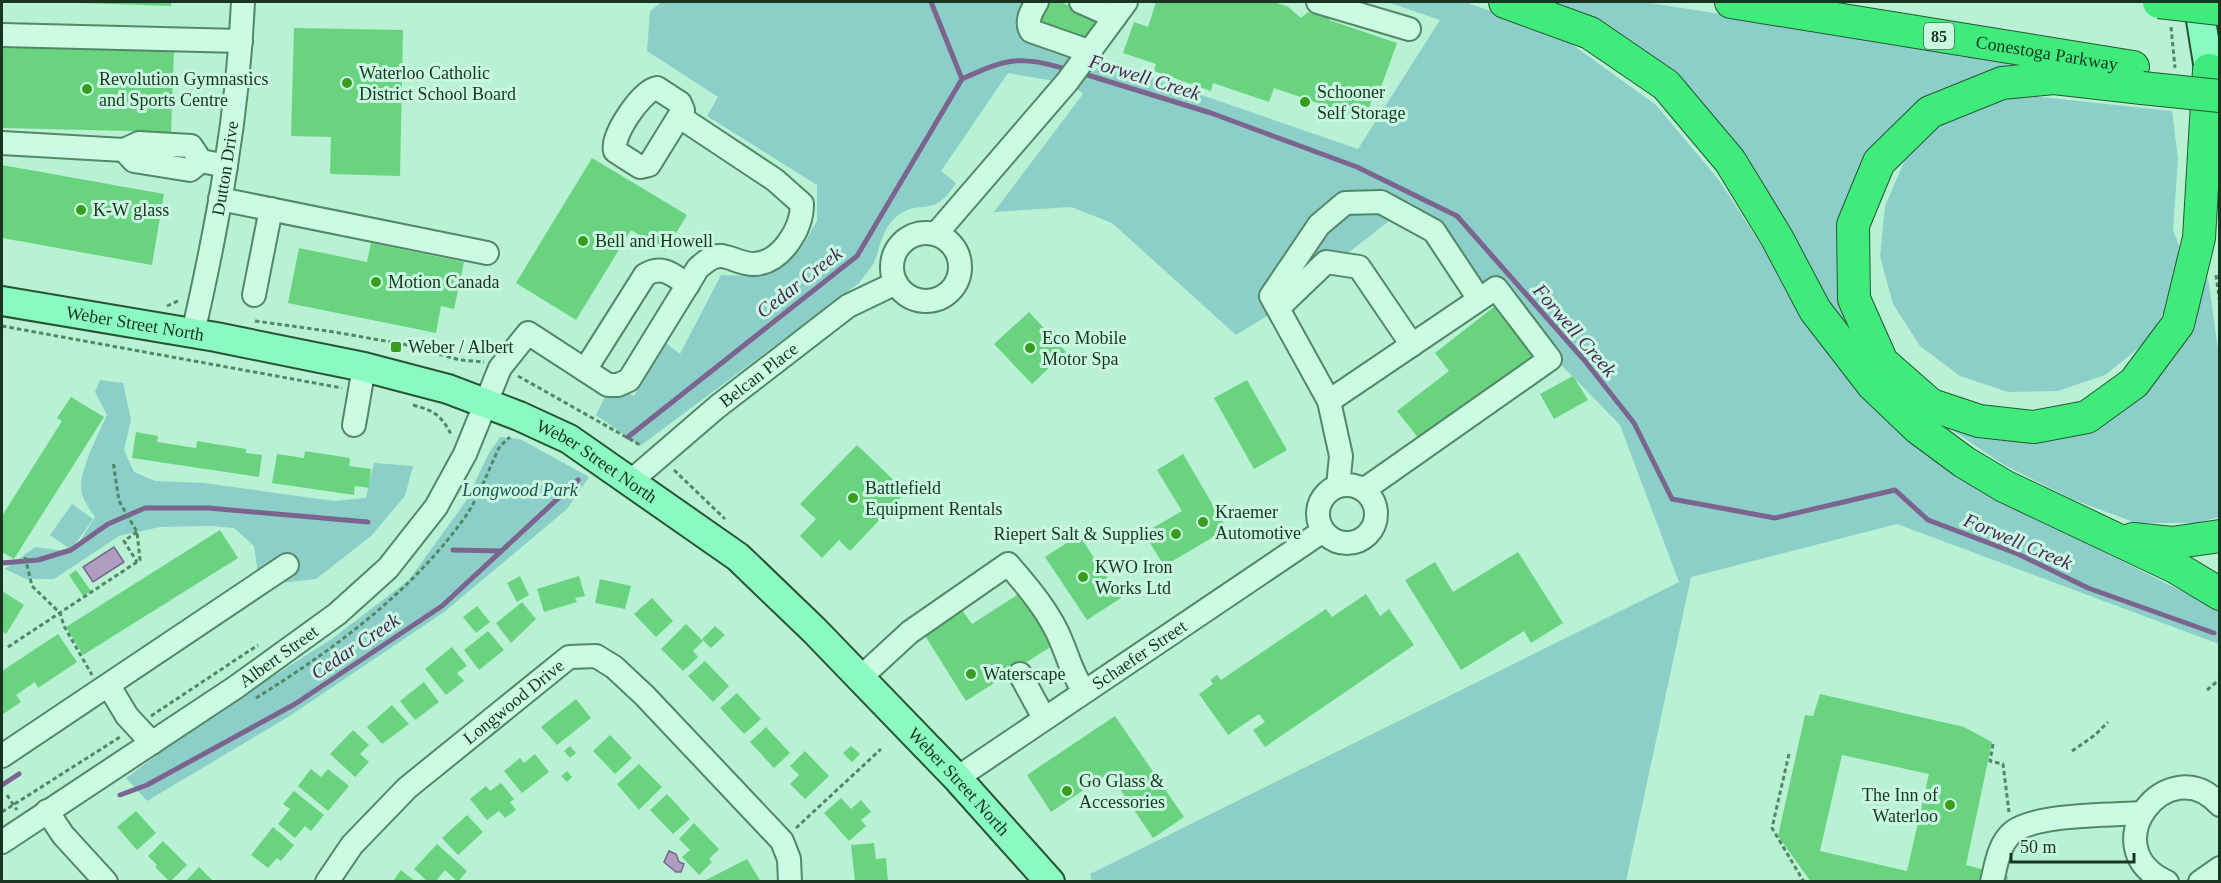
<svg xmlns="http://www.w3.org/2000/svg" width="2221" height="883" font-family="Georgia,serif">
<rect width="100%" height="100%" fill="#b8f1d4"/>
<!-- green -->
<path fill="#8ccfc9" d="M662,2H1026L1023,6L1019,32L1358,149L1440,20L1387,2H1465L1559,35L1656,105L1719,180L1835,359L1898,430L1986,493L2219,610V644L1897,524L1691,577L1626,881H1092L1090,874L1679,582L1620,425L1407,207L1267,316L1236,335L1112,223L1071,207L994,212L1083,94L1072,84L1008,73L941,171L956,183C933,221 919,196 895,218C883,228 880,247 875,260C871,269 864,276 859,283L640,446L596,415L607,393L622,391L634,396L666,343L680,354L721,275L756,276L780,266L800,250L817,221V185L707,116L718,97L647,51L650,11Z
M1526,2H1644L2019,61L2016,70L1937,91L1892,130L1863,170L1865,358L1734,149Z
M2031,96L2172,111L2178,159L2173,230L2182,253L2171,301L2144,344L2105,375L2058,391L2008,392L1960,376L1920,346L1893,304L1880,256L1885,206L1905,160L1938,124L1982,100Z
M2208,277L2220,365L2219,517L2196,523H2136L2072,499L2004,465L1921,409L2097,423L2175,356Z
M100,380L123,383L131,419L124,450L134,472L155,481L204,483L334,501L366,498L374,463L413,466L405,496L371,536L316,579L272,584L258,574L254,546L234,528L211,526L160,527L119,536L54,579H26L5,569L35,547L73,552L95,517C89,509 81,497 81,487C81,468 99,432 107,415L95,392Z
M500,437L520,439L589,477L567,509L444,612L288,717L147,801L126,778L199,724L333,638L409,580L466,501L488,455Z
M72,504L93,519L71,550L50,535Z"/>
<!-- water -->
<path fill="#af9dc0" stroke="#7b658e" stroke-width="1.5" d="M114,547L124,562L93,582L83,567Z
M669,851L676,854L679,862L684,864L681,872H676L664,862Z"/>
<g fill="none" stroke-linecap="round" stroke-linejoin="round">
<!-- stream -->
<path stroke="#7b658e" stroke-width="5" d="M931,2L962,79
M1081,73L1211,113L1357,167L1457,216L1585,361L1634,423L1672,499L1775,518L1895,490L1928,520L2018,554L2088,588L2214,633
M962,79C1008,58 1019,55 1069,70
M628,437L857,256L962,79
M453,550L502,551
M2,563L38,560L71,550L108,524L145,508H208L368,522
M2,785L19,774
M120,795L147,785L295,704L442,606L578,480"/>
</g>
<!-- building -->
<path fill="#6ad380" fill-rule="evenodd" d="M52,2H171V6Z
M1044,2H1060L1100,17L1089,45L1035,24Z
M1156,2H1273L1287,6L1301,18L1308,12L1315,15L1317,7L1332,12L1329,20L1397,43L1381,87L1377,85L1365,119L1274,88L1269,102L1213,83L1211,91L1154,71L1156,64L1123,53L1134,22L1148,27Z
M294,28L403,30L400,176L330,174L331,137L291,136Z
M2,47L174,51L171,132L2,128Z
M592,158L687,215L665,251L631,230L576,320L516,283Z
M2,165L164,194L152,265L2,238Z
M371,243L464,262L454,309L441,306L436,333L288,303L299,248L367,262Z
M1499,303L1535,356L1423,444L1397,411L1449,371L1435,353Z
M1029,312L1066,352L1032,384L994,344Z
M1573,376L1588,400L1554,419L1540,394Z
M1247,380L1287,450L1254,469L1214,398Z
M71,397L104,417L14,559L2,552V516L62,421L57,418Z
M136,432L158,436L157,442L196,448L197,441L246,449V453L262,455L259,477L132,458Z
M857,445L906,492L850,551L839,540L822,558L800,536L816,519L800,504Z
M305,451L350,458L349,466L371,469L369,488L355,486L354,495L272,483L277,454L304,458Z
M1183,454L1227,529L1164,566L1144,533L1182,511L1157,470Z
M220,530L238,558L83,655L66,627Z
M1079,535L1121,598L1087,620L1045,557Z
M1518,552L1563,623L1531,643L1524,631L1461,670L1405,580L1435,562L1453,592Z
M76,570L91,591L83,596L69,575Z
M520,576L529,595L517,602L507,583Z
M579,576L585,596L575,598L577,602L544,612L537,589Z
M600,579L631,586L625,609L595,603Z
M2,591L24,605L6,634L2,631Z
M1022,592L1055,644L966,701L924,634L962,610L972,624Z
M1366,594L1380,616L1389,609L1414,645L1265,747L1253,730L1265,722L1259,714L1228,735L1199,694L1213,684L1210,680L1217,675L1221,680L1326,609L1332,617Z
M652,598L673,621L656,637L634,614Z
M522,602L536,619L511,643L496,623Z
M477,606L490,622L476,633L463,617Z
M686,624L703,641L693,651L698,657L683,671L661,649Z
M715,626L725,635L711,648L702,639Z
M488,631L504,650L479,670L464,650Z
M58,634L77,662L38,688L35,682L16,695L21,702L2,715V671Z
M452,647L467,666L457,673L464,681L446,695L425,669Z
M705,661L729,686L713,702L688,676Z
M424,682L439,702L415,720L400,701Z
M737,693L761,719L744,734L720,708Z
M1820,694L1964,727L1992,742L1966,865L2008,876L2007,882H1811L1778,836L1805,715L1813,716ZM1842,755L1929,774L1907,871L1820,851Z
M576,699L591,718L557,745L541,727Z
M392,705L409,724L382,744L367,727Z
M1115,716L1184,817L1153,838L1109,773L1051,812L1027,775Z
M766,727L790,753L774,768L750,742Z
M353,730L369,745L360,754L369,762L355,777L330,754Z
M610,735L632,758L615,774L593,751Z
M570,746L576,753L570,758L564,751Z
M851,746L860,754L852,762L843,753Z
M805,751L829,776L805,799L790,784L799,775L790,766Z
M535,754L549,772L522,793L504,771L520,758L524,763Z
M639,764L662,787L639,810L617,784Z
M311,769L321,777L328,769L349,786L328,811L298,786Z
M567,771L572,777L567,782L561,776Z
M501,783L514,799L510,802L516,810L505,818L499,811L487,820L470,799L486,786L490,791Z
M294,791L324,815L311,831L305,826L295,838L278,824L290,809L283,804Z
M667,794L690,819L673,834L650,810Z
M841,798L851,809L861,800L871,812L861,820L866,826L849,841L824,813Z
M136,811L156,833L137,850L117,827Z
M467,815L483,832L458,855L442,838Z
M694,823L719,849L709,859L712,862L699,875L682,857L690,850L679,839Z
M273,827L294,845L281,861L277,858L268,868L251,855Z
M163,841L187,865L170,882L155,867L157,865L148,856Z
M874,843L876,859L886,858L888,882H855L851,845Z
M437,844L467,871L458,882L445,870L435,882H428L414,869Z
M747,859L760,880L702,882Z
M199,867L214,882H185Z
M401,870L416,882H392Z"/>
<g fill="none" stroke-linecap="round" stroke-linejoin="round">
<defs>
<g id="minor">
<path d="M1037,2C1032,10 1025,21 1031,31L1091,52"/>
<path d="M1081,2L1115,17"/>
<path d="M1318,2L1409,29"/>
<path d="M2,35L241,41"/>
<path d="M657,88L680,103L683,110L649,165L640,167L615,151C611,136 641,91 657,88Z"/>
<path d="M2,143L124,150L139,143L191,146L201,161L226,166"/>
<path d="M124,150L134,161L190,170L201,161"/>
<path d="M220,199L487,253"/>
<circle cx="926" cy="267" r="34"/>
<path d="M936,234L1067,82L1126,2"/>
<path d="M254,295L271,209"/>
<path d="M1278,308L1326,262L1359,267L1412,345"/>
<path id="s1" d="M193,333C218,224 238,114 243,2"/>
<path d="M585,370L645,275C662,264 673,275 688,285"/>
<path d="M1329,401L1271,296L1319,225L1345,203L1381,202L1434,231L1479,299"/>
<path d="M354,425L364,367"/>
<path id="s2" d="M631,481L717,407L848,306L896,283"/>
<circle cx="1347" cy="514" r="29"/>
<path d="M1338,486L1341,456L1329,401L1496,288L1550,359L1365,489"/>
<path d="M1020,674L1044,718"/>
<path d="M860,678L910,632L1008,564C1028,587 1051,614 1062,643C1070,662 1071,671 1083,690"/>
<path d="M109,686L127,716L152,743"/>
<path d="M2,756L287,565"/>
<path id="s3" d="M957,778L1323,531"/>
<path d="M47,811L63,835L106,882"/>
<path id="s4" d="M2,842L236,687L337,614L388,568L436,507L465,454L500,368L528,333L608,385H618L629,380L698,268C705,262 712,255 722,256C734,258 741,264 754,264C781,263 802,229 802,204L775,180L680,117"/>
<path id="s5" d="M327,882L352,845L407,788L569,657L596,656L614,667L645,696L782,841L789,859L790,882"/>
<path d="M1992,882C1996,865 1999,843 2013,832C2036,814 2111,815 2141,813"/>
<path d="M2167,882C2091,848 2168,747 2220,805"/>
<path d="M2200,882L2220,868"/>
</g>
<g id="major">
<path d="M2198,2L2213,94"/>
<path id="s6" d="M2,301L216,337L364,367L448,389L519,416L569,439L738,557L814,630L957,778L1050,882"/>
</g>
<g id="highway">
<path d="M1505,2L1590,33L1666,85L1730,161L1777,238L1815,310L1873,385L1918,428L1964,462L2004,486L2175,567L2220,594"/>
<path id="s7" d="M1731,2L2133,67"/>
<path d="M2142,88L2054,78L2002,83L1930,112L1879,162L1853,225L1854,299L1882,362L1931,405L1979,421L2034,427L2087,417L2134,383L2178,324L2199,238L2209,70"/>
<path d="M2133,539L2172,543L2220,536"/>
</g>
</defs>
<!-- minor casing -->
<use href="#minor" stroke="#528864" stroke-width="26"/>
<!-- major casing -->
<use href="#major" stroke="#275533" stroke-width="32"/>
<!-- highway casing -->
<use href="#highway" stroke="#275533" stroke-width="34"/>
<!-- path -->
<path stroke="#528864" stroke-width="3" stroke-dasharray="4.5 3" stroke-linecap="butt" d="M2171,27L2175,68
M2216,275L2220,305
M167,306L180,300
M255,321L328,331L403,344L460,360L484,362
M2,326L342,388
M518,376L642,446
M413,405C435,411 441,415 452,436
M674,470L725,519
M137,532L124,541L137,562
M25,557L32,586L60,613L64,626L92,675
M8,647L140,560L137,532L119,501L113,461
M2207,690L2220,679
M256,698C333,650 409,594 463,520C479,498 488,470 500,446L510,437
M151,716L258,645
M1993,744L1990,761L2003,764L2009,812
M2072,751L2095,735L2108,722
M1789,754L1772,828L1804,882
M7,795L17,810
M2,812L120,737
M796,828L881,749"/>
<!-- minor -->
<use href="#minor" stroke="#cbfce3" stroke-width="22"/>
<!-- major -->
<use href="#major" stroke="#8afac0" stroke-width="28"/>
<!-- highway -->
<use href="#highway" stroke="#3eeb7b" stroke-width="32"/>
<defs>
<path id="highway-bridge" d="M2159,2L2220,9
M2142,88L2220,96"/>
</defs>
<!-- highway-bridge casing -->
<use href="#highway-bridge" stroke="#275533" stroke-width="34" stroke-linecap="butt"/>
<!-- highway-bridge -->
<use href="#highway-bridge" stroke="#3eeb7b" stroke-width="32"/>
</g>
<!-- markers -->
<g fill="#389c1d" stroke="#c8f8e0" stroke-width="2">
<circle cx="347" cy="83" r="6"/>
<circle cx="87" cy="89" r="6"/>
<circle cx="1305" cy="102" r="6"/>
<circle cx="81" cy="210" r="6"/>
<circle cx="583" cy="241" r="6"/>
<circle cx="376" cy="282" r="6"/>
<rect x="390" y="341" width="12" height="12" rx="3"/>
<circle cx="1030" cy="348" r="6"/>
<circle cx="853" cy="498" r="6"/>
<circle cx="1203" cy="522" r="6"/>
<circle cx="1176" cy="534" r="6"/>
<circle cx="1083" cy="577" r="6"/>
<circle cx="971" cy="674" r="6"/>
<circle cx="1067" cy="791" r="6"/>
<circle cx="1950" cy="805" r="6"/>
</g>
<g text-anchor="middle" stroke-width="6" stroke-linejoin="round" paint-order="stroke">
<!-- shield labels -->
<rect fill="#c8f8e0" stroke="#4e705a" stroke-width="1.5" x="1924" y="23" width="30" height="26" rx="4.5"/>
<g font-size="16" font-weight="bold" fill="#193521">
<text x="1939" y="42">85</text>
</g>
<!-- street labels -->
<g font-size="18" fill="#193521" stroke="#c8f8e0">
<text dy="6" stroke="none"><textPath href="#s7" startOffset="320">Conestoga Parkway</textPath></text>
<text dy="6" stroke="none"><textPath href="#s1" startOffset="168">Dutton Drive</textPath></text>
<text dy="6" stroke="none"><textPath href="#s6" startOffset="135">Weber Street North</textPath></text>
<text dy="6" stroke="none"><textPath href="#s2" startOffset="166">Belcan Place</textPath></text>
<text dy="6" stroke="none"><textPath href="#s6" startOffset="621">Weber Street North</textPath></text>
<text dy="6" stroke="none"><textPath href="#s3" startOffset="220">Schaefer Street</textPath></text>
<text dy="6" stroke="none"><textPath href="#s4" startOffset="333">Albert Street</textPath></text>
<text dy="6" stroke="none"><textPath href="#s5" startOffset="261">Longwood Drive</textPath></text>
<text dy="6" stroke="none"><textPath href="#s6" startOffset="1107">Weber Street North</textPath></text>
</g>
<!-- poi labels -->
<g font-size="18" fill="#193521" stroke="#c8f8e0" text-anchor="start">
<text x="359" y="79">Waterloo Catholic<tspan x="359" dy="21">District School Board</tspan></text>
<text x="99" y="85">Revolution Gymnastics<tspan x="99" dy="21">and Sports Centre</tspan></text>
<text x="1317" y="98">Schooner<tspan x="1317" dy="21">Self Storage</tspan></text>
<text x="93" y="216">K-W glass</text>
<text x="595" y="247">Bell and Howell</text>
<text x="388" y="288">Motion Canada</text>
<text x="1042" y="344">Eco Mobile<tspan x="1042" dy="21">Motor Spa</tspan></text>
<text x="408" y="353">Weber / Albert</text>
<text x="865" y="494">Battlefield<tspan x="865" dy="21">Equipment Rentals</tspan></text>
<text x="1215" y="518">Kraemer<tspan x="1215" dy="21">Automotive</tspan></text>
<text x="1164" y="540" text-anchor="end">Riepert Salt &amp; Supplies</text>
<text x="1095" y="573">KWO Iron<tspan x="1095" dy="21">Works Ltd</tspan></text>
<text x="983" y="680">Waterscape</text>
<text x="1079" y="787">Go Glass &amp;<tspan x="1079" dy="21">Accessories</tspan></text>
<text x="1938" y="801" text-anchor="end">The Inn of<tspan x="1938" dy="21">Waterloo</tspan></text>
</g>
<!-- park labels -->
<g font-size="18" font-style="italic" fill="#1d5153" stroke="#c8f8e0">
<text x="520" y="496">Longwood Park</text>
</g>
<!-- water labels -->
<g font-size="20" font-style="italic" fill="#4a2657" stroke="#c8f8e0">
<text transform="translate(1145 77) rotate(17)" y="7">Forwell Creek</text>
<text transform="translate(799 282) rotate(-38)" y="7">Cedar Creek</text>
<text transform="translate(1575 330) rotate(49)" y="7">Forwell Creek</text>
<text transform="translate(2018 541) rotate(23)" y="7">Forwell Creek</text>
<text transform="translate(355 646) rotate(-34)" y="7">Cedar Creek</text>
</g>
</g>
<!-- border -->
<rect width="2221" height="883" fill="none" stroke="#193521" stroke-width="6"/>
<!-- scale -->
<path d="M2011 853v9h123v-9" fill="none" stroke="#193521" stroke-width="3"/>
<text x="2020" y="853" font-size="18" fill="#193521" stroke="#c8f8e0" stroke-width="4.5" paint-order="stroke">50 m</text>
</svg>
